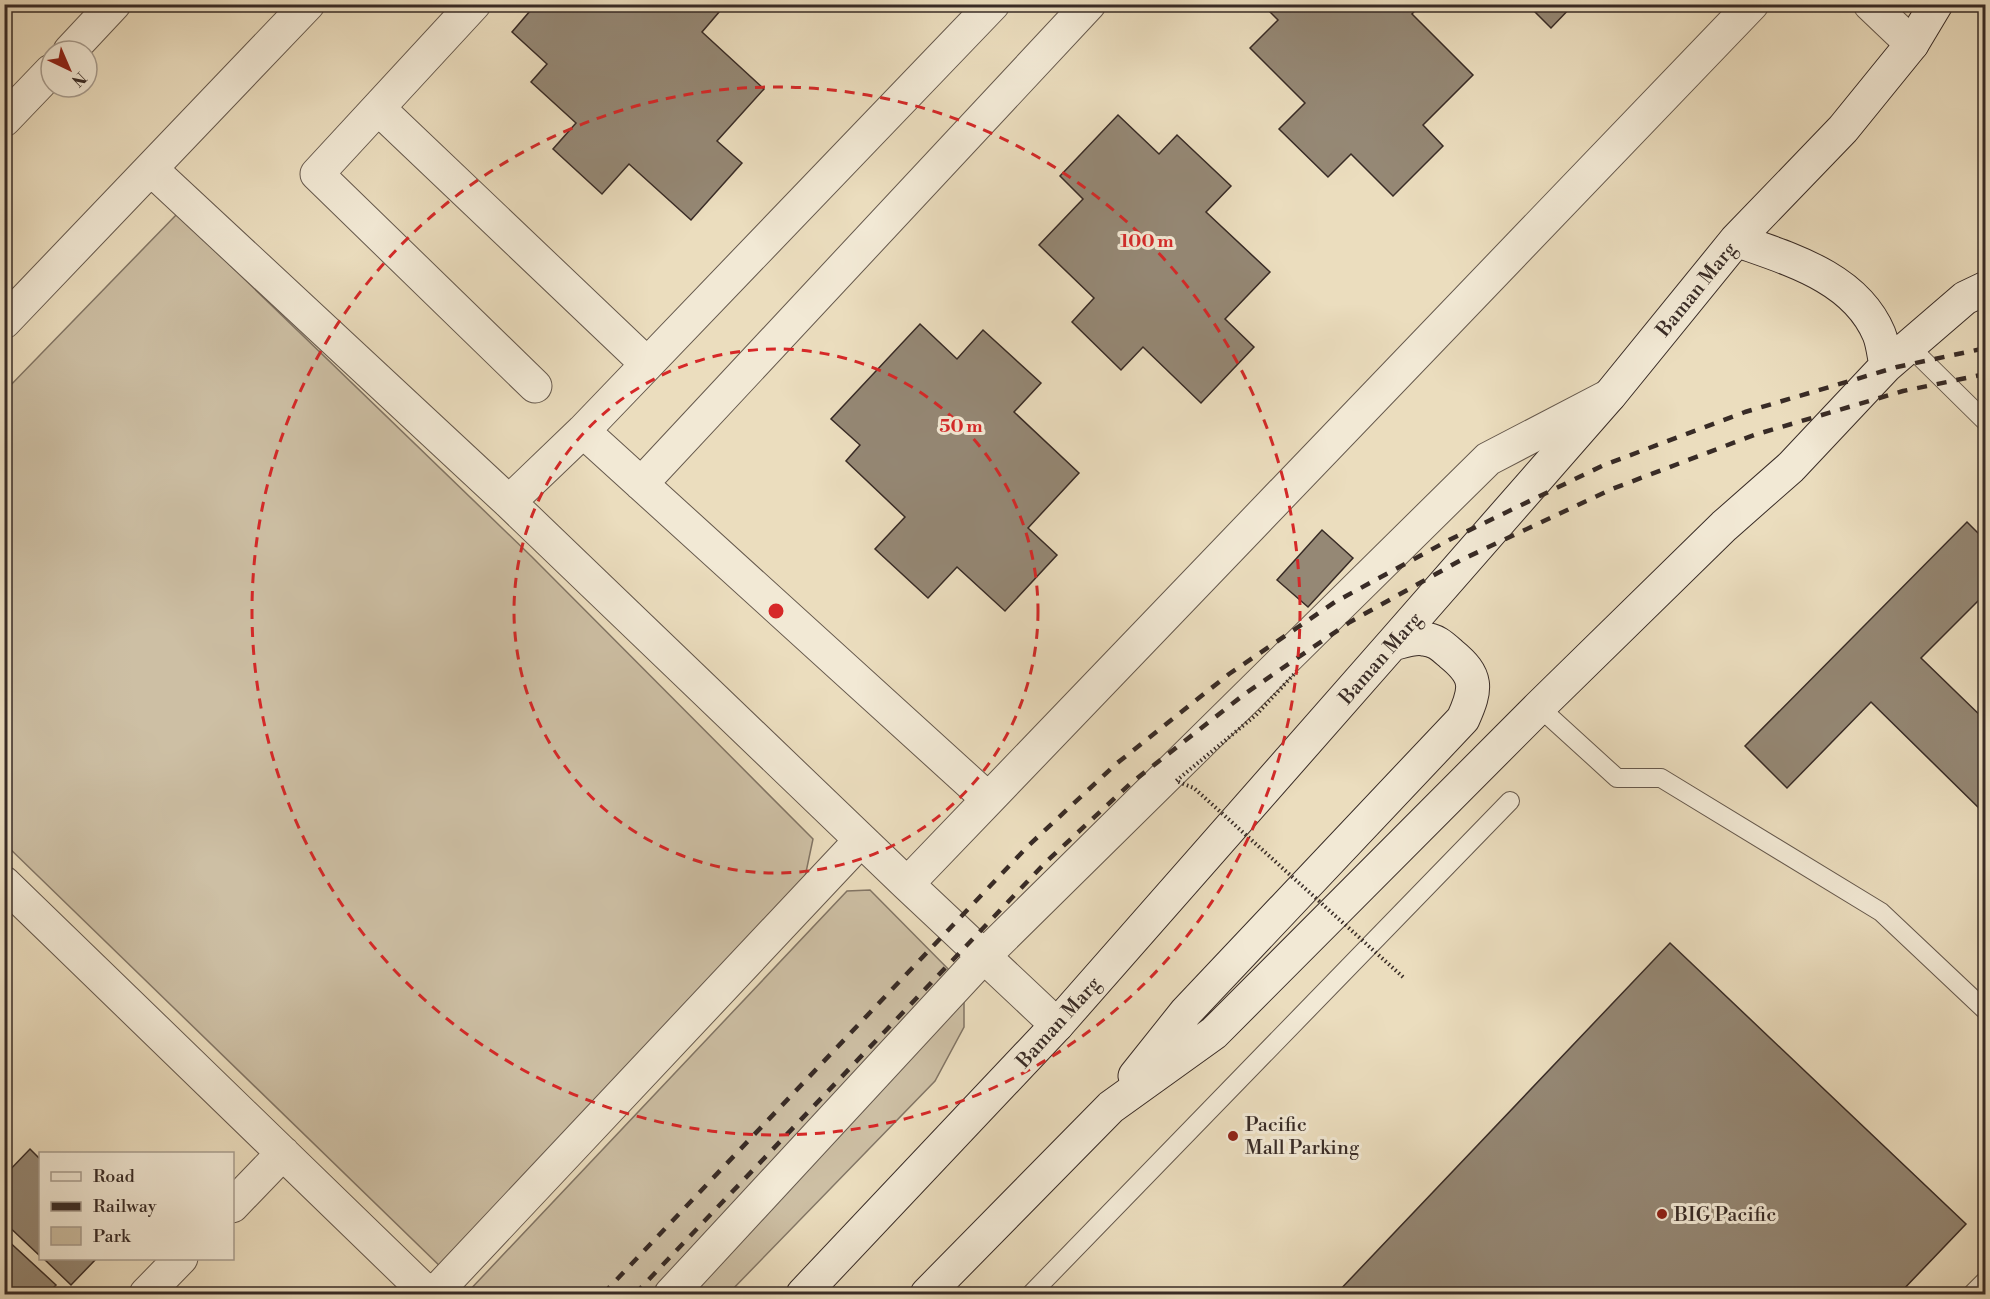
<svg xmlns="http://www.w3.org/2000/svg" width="1990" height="1299" font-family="'Libre Bodoni',serif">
<rect width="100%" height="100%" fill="#ebddbe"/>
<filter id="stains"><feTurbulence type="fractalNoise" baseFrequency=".00333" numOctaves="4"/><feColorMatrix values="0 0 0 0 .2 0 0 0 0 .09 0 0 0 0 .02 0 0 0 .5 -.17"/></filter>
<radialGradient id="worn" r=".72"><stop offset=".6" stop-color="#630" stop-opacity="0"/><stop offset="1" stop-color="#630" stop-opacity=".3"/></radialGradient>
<!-- green -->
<path fill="#cdbfa4" stroke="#827565" stroke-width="1.5" d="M177,214L531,556L813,839L801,896L445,1271L5,844L4,392Z
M870,890L964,985V1027L935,1081L728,1294H466L847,891Z"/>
<!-- building -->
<path fill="#958875" stroke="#382b26" stroke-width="1.5" d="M536,4H726L702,32L764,89L717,141L742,163L691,220L629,164L602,194L553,149L576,123L531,82L547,64L512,32Z
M1274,4H1421L1412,14L1473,75L1423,125L1443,146L1393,196L1351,154L1328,177L1279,129L1305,103L1250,48L1278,20L1268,10Z
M1527,4H1574L1551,28Z
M1118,115L1159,154L1177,135L1231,186L1206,212L1270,272L1225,319L1254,347L1201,403L1143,347L1121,370L1072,322L1094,298L1039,245L1083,199L1060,176Z
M920,324L957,359L983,330L1041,383L1014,412L1079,473L1028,528L1057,555L1005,611L957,567L928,598L875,549L905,517L846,461L860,445L831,419Z
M1967,522L1986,541V593L1921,658L1986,721V815L1871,702L1787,788L1745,746Z
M1322,530L1353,558L1308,607L1277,580Z
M1670,943L1966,1224L1899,1294H1336Z
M30,1149L40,1159V1256L4,1222V1176Z
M4,1237L56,1285L47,1294H4Z
M43,1258H97L71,1285Z"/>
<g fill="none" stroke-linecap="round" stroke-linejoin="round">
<defs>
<path id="lane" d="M1919,356L1986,422
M1539,707L1617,778H1661L1881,912L1986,1011
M1031,1294L1510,801
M1972,1294L1986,1280"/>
<path id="street" d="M474,4L317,174L535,386
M1870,4L1912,44
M70,51L114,4
M378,108L647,364
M4,120L51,71
M151,169L509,502L907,884L1057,1025
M4,322L308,4
M583,431L988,799
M641,484L1089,4
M509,502L583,431L993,4
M4,883L428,1294
M907,884L1752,4
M232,1206L283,1153
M146,1294L181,1258
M434,1294L861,840
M671,1294L984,956L1488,459L1609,396"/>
<path id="secondary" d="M1736,240C1789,259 1855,277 1879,334C1883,344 1884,356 1886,366
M1135,1076L1186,1012L1463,719C1477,688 1478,676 1451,654C1442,646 1436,640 1424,639C1414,637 1401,642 1392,644
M803,1294L1057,1025L1392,644L1610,395L1736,240L1843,129L1912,44L1936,4
M927,1294L1111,1107L1214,1033L1539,707L1724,526L1791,467L1886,366L1965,298L1986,288"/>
</defs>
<!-- lane casing -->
<use href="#lane" stroke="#65584c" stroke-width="20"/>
<!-- street casing -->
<use href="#street" stroke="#65584c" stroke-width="35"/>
<!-- secondary casing -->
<use href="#secondary" stroke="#382b26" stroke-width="35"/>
<!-- lane -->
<use href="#lane" stroke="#f2e9d5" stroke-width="18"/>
<!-- street -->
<use href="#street" stroke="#f2e9d5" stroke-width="33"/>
<!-- secondary -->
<use href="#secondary" stroke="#f2e9d5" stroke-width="33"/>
<!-- rail -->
<path stroke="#382b26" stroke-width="4.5" stroke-dasharray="10 10" stroke-linecap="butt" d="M603,1294L1028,846L1116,764L1229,674L1335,602L1449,540L1604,465L1745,412L1897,367L1986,348
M635,1294L1046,862L1131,783L1246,693L1350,622L1461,560L1612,489L1754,435L1903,391L1986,374"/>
<!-- path-bridge -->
<path stroke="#382b26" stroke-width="4" stroke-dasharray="1.5 3" stroke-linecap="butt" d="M1297,671L1256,715L1176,781L1194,788L1404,978"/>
</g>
<!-- distance rings -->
<g fill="none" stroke="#d62828" stroke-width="3" stroke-dasharray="10 8">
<circle cx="776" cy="611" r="262"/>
<circle cx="776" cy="611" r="524"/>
</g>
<!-- markers -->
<g fill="#8f2418" stroke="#f2e9d5" stroke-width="2">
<circle cx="1233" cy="1136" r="6"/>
<circle cx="1662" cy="1214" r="6"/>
</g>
<g text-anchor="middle" stroke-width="6" stroke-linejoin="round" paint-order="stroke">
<!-- street labels -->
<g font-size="20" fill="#382b26" stroke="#f2e9d5">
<text transform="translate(1696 289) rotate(-51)" y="7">Baman Marg</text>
<text transform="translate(1380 658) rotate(-49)" y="7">Baman Marg</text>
<text transform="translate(1058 1022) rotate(-48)" y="7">Baman Marg</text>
</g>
<!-- poi labels -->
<g font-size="20" fill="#382b26" stroke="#f2e9d5" text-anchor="start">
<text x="1245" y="1131">Pacific<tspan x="1245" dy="23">Mall Parking</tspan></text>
<text x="1674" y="1221">BIG Pacific</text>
</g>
</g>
<circle cx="776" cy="611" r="9" fill="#d62828" stroke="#f2e9d5" stroke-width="3"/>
<g font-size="18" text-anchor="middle" font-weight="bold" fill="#d62828" stroke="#f2e9d5" stroke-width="6" stroke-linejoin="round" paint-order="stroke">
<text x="1147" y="247">100 m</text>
<text x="961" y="432">50 m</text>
</g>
<!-- margin -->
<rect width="1990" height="1299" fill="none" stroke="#ebddbe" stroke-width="24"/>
<rect x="6" y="6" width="1978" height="1287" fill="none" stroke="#382b26" stroke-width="3"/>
<rect x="12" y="12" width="1966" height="1275" fill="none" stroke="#382b26" stroke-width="1.5"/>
<!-- legend -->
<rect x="39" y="1152" width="195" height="108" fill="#f2e9d5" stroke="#a89d8f" stroke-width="1.5"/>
<rect x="51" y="1172" width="30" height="9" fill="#f2e9d5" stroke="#a89d8f" stroke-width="1.5"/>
<text x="93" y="1182" font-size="18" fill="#382b26">Road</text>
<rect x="51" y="1202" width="30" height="9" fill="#382b26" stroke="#a89d8f" stroke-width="1.5"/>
<text x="93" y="1212" font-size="18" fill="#382b26">Railway</text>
<rect x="51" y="1227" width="30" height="18" fill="#cdbfa4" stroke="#a89d8f" stroke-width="1.5"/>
<text x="93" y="1242" font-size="18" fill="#382b26">Park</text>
<!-- north arrow -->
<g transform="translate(69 69) rotate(136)"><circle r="28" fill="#f2e9d5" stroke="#a89d8f" stroke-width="1.5"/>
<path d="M0-4.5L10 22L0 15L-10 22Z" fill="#8f2418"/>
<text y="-9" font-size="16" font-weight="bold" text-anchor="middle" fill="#382b26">N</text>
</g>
<rect width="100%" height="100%" filter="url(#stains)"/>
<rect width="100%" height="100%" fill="url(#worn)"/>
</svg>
